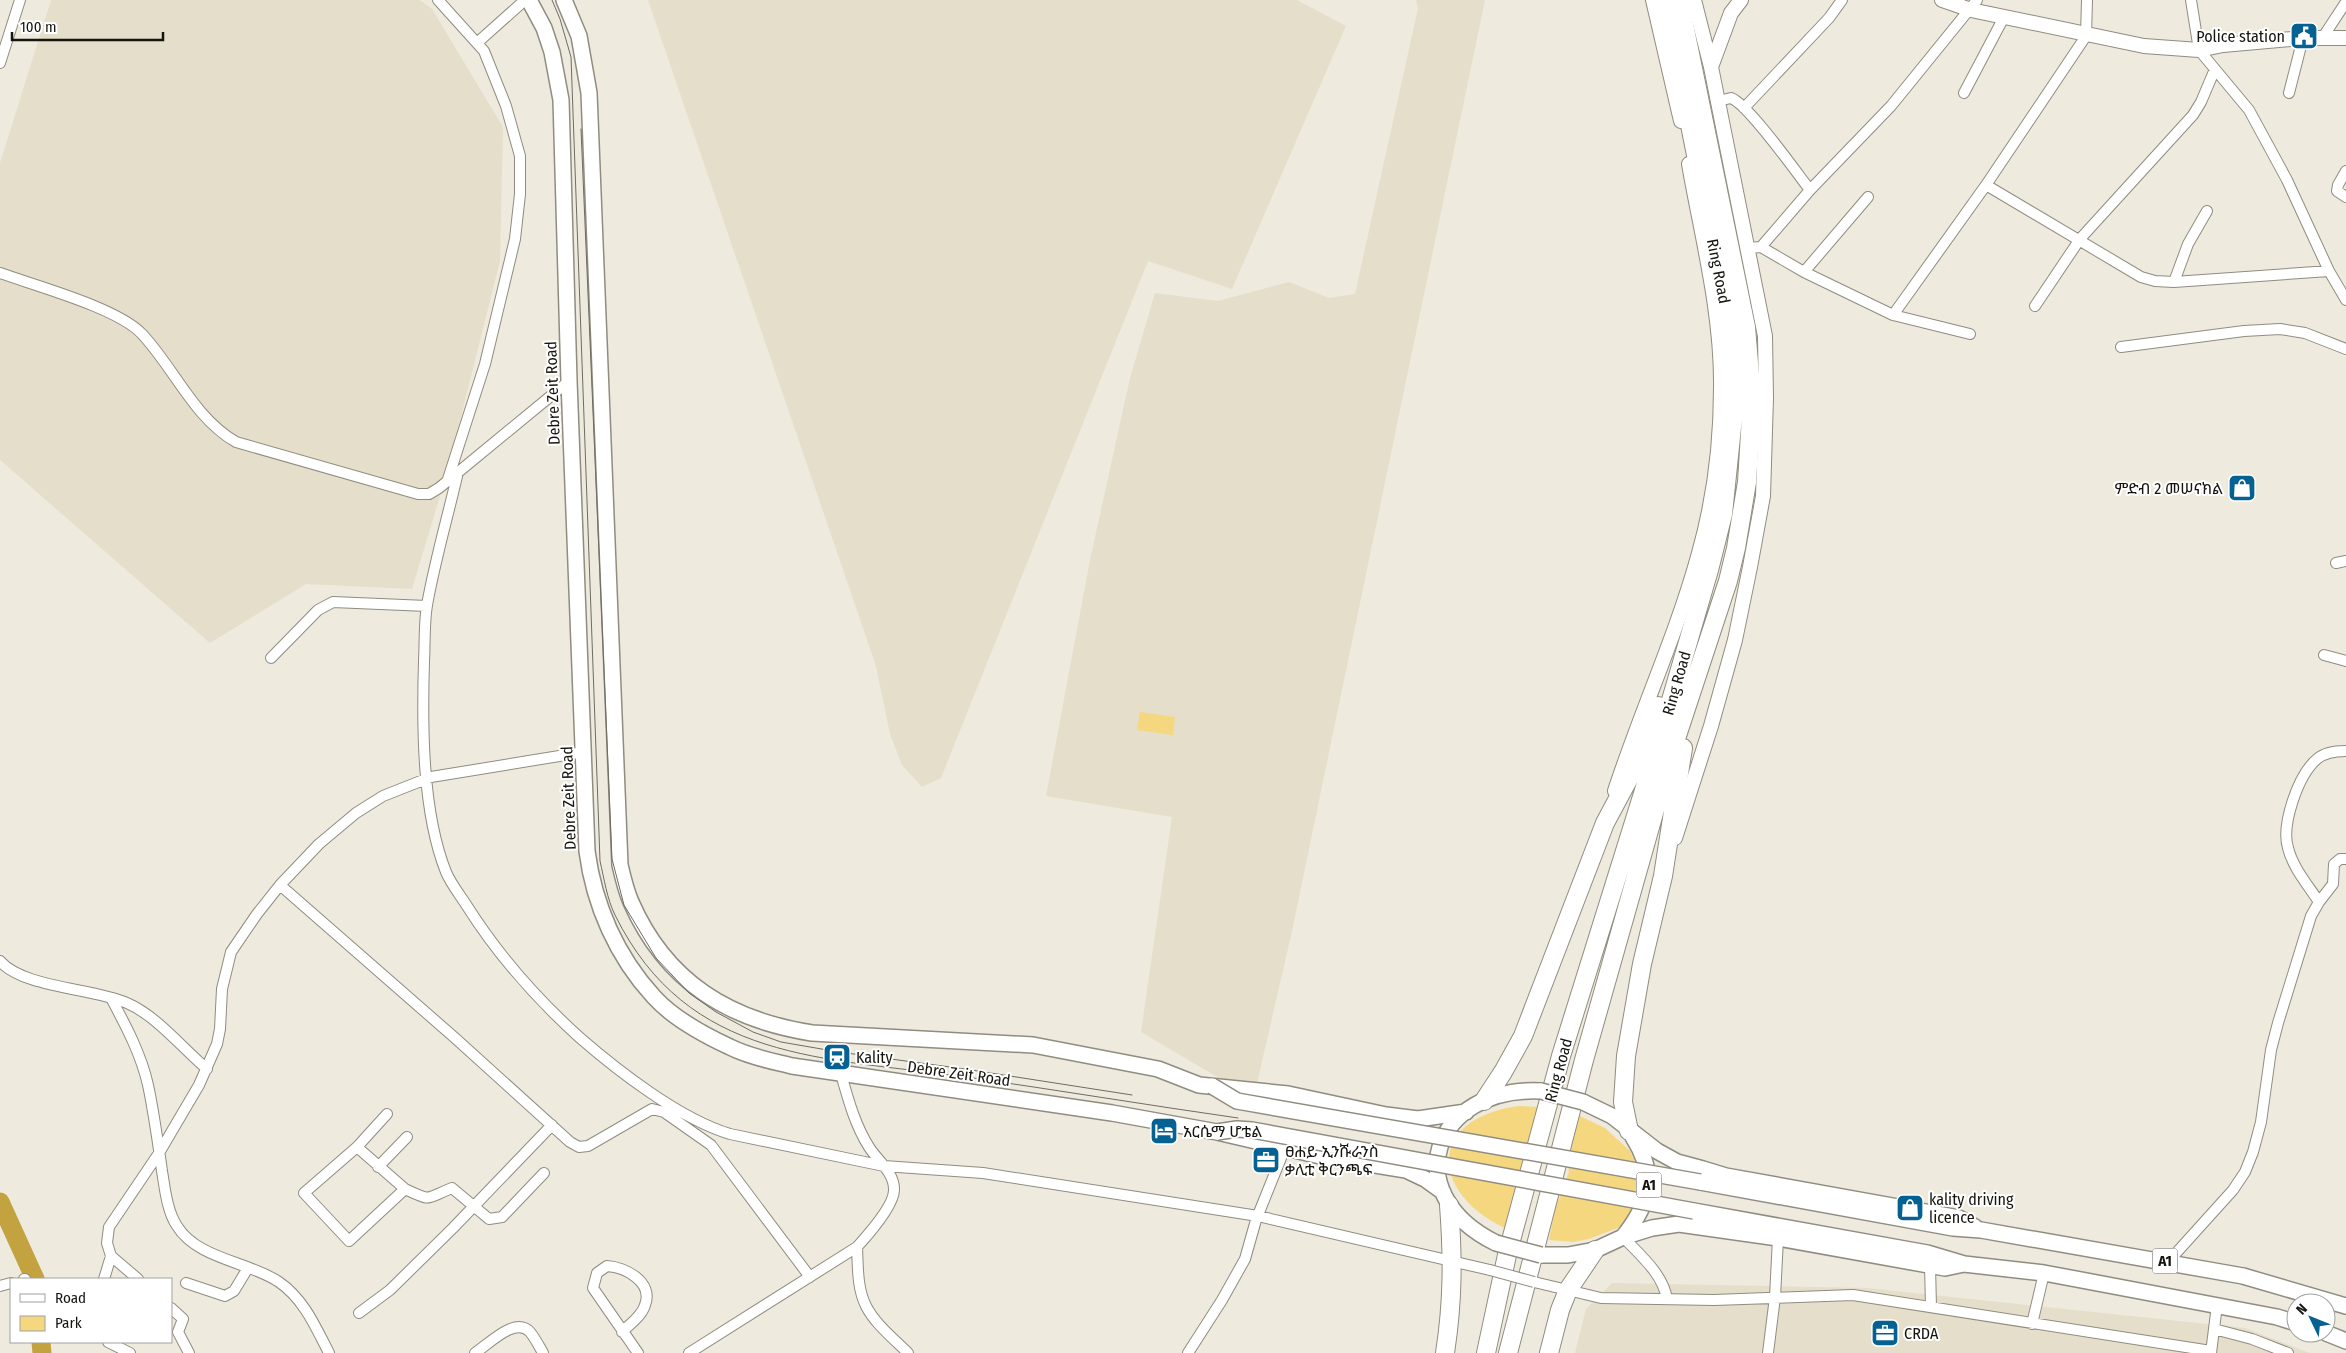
<svg xmlns="http://www.w3.org/2000/svg" width="2346" height="1353" font-family="'Fira Sans Condensed','Noto Sans Ethiopic',sans-serif">
<rect width="100%" height="100%" fill="#eeeadd"/>
<!-- built -->
<path fill="#e5deca" d="M51,0H420L432,9L503,127L500,261L446,476L412,589L306,584L210,643L0,460V163Z
M648,0H1297L1346,26L1232,289L1148,261L941,778L922,787L902,765L890,734L876,666Z
M1416,0H1485L1292,931L1255,1092L1219,1078L1141,1032L1172,817L1046,796L1090,560L1130,378L1155,293L1218,301L1289,282L1329,298L1355,294L1418,8Z
M1612,1283L1867,1288L2245,1328L2310,1353H1575L1586,1309Z"/>
<!-- green -->
<path fill="#f5d780" d="M1140,712L1175,717L1173,735L1137,730Z
M1518,1106L1541,1107L1512,1231C1433,1199 1421,1120 1518,1106Z
M1580,1116L1605,1128L1630,1151L1636,1164L1642,1185L1630,1218L1620,1227L1589,1239L1573,1242L1549,1240L1555,1209L1569,1172L1567,1157Z"/>
<g fill="none" stroke-linecap="round" stroke-linejoin="round">
<!-- river -->
<path stroke="#c3a340" stroke-width="19" d="M0,1202L35,1279
M41,1342L42,1353"/>
<defs>
<path id="street" d="M438,0L484,51L506,106L520,156V194L515,239L485,364L448,479
M2191,0L2199,50L2249,110L2287,180L2329,271L2346,300
M2323,37L2346,2
M478,42L525,0
M0,63L20,0
M1964,93L2004,17
M2289,93L2303,38
M1718,101L1731,98C1748,104 1797,173 1810,190
M1744,108L1829,18L1842,0
M2346,171L2338,185L2337,191L2346,197
M1986,185L2141,277L2155,281L2174,282L2329,271
M1761,247L1810,190L1891,106L1977,0
M1748,248L1761,247L1804,272L1893,315L1986,185L2086,36L2087,0
M1804,272L1868,197
M0,273C36,286 118,308 142,334C174,368 194,418 236,442L418,494H429L439,488L569,381
M2174,282L2188,244L2207,211
M2035,306L2080,239L2193,115L2201,102L2215,69
M1893,315L1970,334
M2121,347L2244,331L2280,329L2305,333L2346,349
M458,472C448,516 435,560 427,605C424,623 425,643 424,661C422,725 422,812 446,872C451,884 460,895 467,906C498,955 536,998 579,1037C618,1071 680,1119 730,1134L884,1166L983,1173L1258,1216L1490,1270
M2336,563L2346,561
M2324,655L2346,661
M271,658L318,610L333,602L427,606
M280,885L455,1038L570,1142L579,1147L588,1146L652,1109L664,1112L711,1145L810,1277
M2319,902C2308,885 2293,868 2288,848C2281,825 2298,775 2317,759C2325,752 2336,751 2346,751
M0,961C23,988 93,988 127,1003C157,1016 182,1048 207,1069
M111,998C126,1026 141,1054 148,1085C154,1113 158,1143 162,1171C165,1189 167,1211 177,1226C197,1259 250,1262 279,1282C304,1299 316,1328 329,1353
M387,1114L357,1147L304,1193L349,1241L405,1189C433,1202 424,1199 452,1188L489,1219L502,1217L544,1173
M357,1147L405,1189
M378,1167L407,1137
M1623,1237C1640,1255 1663,1274 1667,1299
M857,1247C858,1267 857,1288 866,1306C875,1324 894,1339 908,1353
M2168,1262L2233,1190L2245,1172L2253,1152L2261,1122L2271,1050L2278,1023L2311,916L2319,902L2333,884L2334,864L2340,859H2346
M1930,1265L1931,1307
M24,1279H25
M104,1279L111,1256
M138,1279L111,1256L107,1243L109,1227L159,1153L199,1085L217,1044L220,1029L222,989L231,952L257,914L280,885L319,844L356,813L383,796L431,777L584,752
M1534,1282L1601,1298L1714,1300L1853,1295L2211,1351
M186,1283L225,1296L234,1291L248,1268
M0,1286L11,1283
M171,1308L183,1319L178,1332L189,1353
M359,1313L390,1290L453,1228L552,1125
M2032,1324L2044,1273
M2214,1329L2252,1339L2288,1353
M622,1332C630,1324 642,1316 645,1305C654,1282 625,1267 607,1266L597,1273L593,1288L638,1353
M108,1342L130,1353
M475,1353C489,1344 515,1316 530,1332C535,1338 539,1346 543,1353
M689,1353L857,1247C867,1236 895,1205 894,1189C894,1172 877,1160 869,1147C855,1125 848,1099 841,1074
M1188,1353L1222,1300L1245,1259L1256,1220L1285,1148
M1768,1353L1775,1297L1778,1238
M2211,1353L2217,1305"/>
<path id="secondary" d="M1653,0L1681,121
M1942,0L1971,10L2144,46L2199,50L2223,45L2303,38H2346
M1711,67L1731,13L1741,0
M1615,791C1641,711 1677,634 1699,553C1714,500 1721,443 1721,388C1722,313 1702,238 1689,164
M1675,838L1711,726L1735,640L1750,567L1763,496L1766,398L1765,336L1711,67L1694,0"/>
<path id="primary" d="M529,0L544,28L552,52L561,100L569,381L587,851C594,905 617,957 654,997C674,1019 704,1035 730,1047C750,1057 772,1061 792,1066L1112,1113L1217,1132L1320,1156L1406,1170L1425,1179L1443,1192
M564,0L579,36L589,93L620,865C623,878 626,891 631,902C666,982 729,1020 812,1033L1033,1045L1158,1069L1199,1085L1288,1094L1386,1115L1418,1119L1466,1112
M1583,1102L1612,1116L1657,1151L1677,1162L1703,1169L1726,1176L1959,1218L1975,1227
M1700,1182L1953,1228L1981,1230L2243,1276L2346,1306
M1694,1211L1927,1253L1964,1264L2044,1273L2277,1317L2296,1323
M1623,1237C1651,1202 1657,1175 1633,1137
M1496,1243C1395,1193 1433,1086 1541,1091
M1541,1255H1568L1595,1250L1623,1237L1652,1228L1679,1224L1778,1238L1945,1268L1964,1264
M2326,1333L2346,1341"/>
<path id="highway" d="M1484,1101L1503,1072L1523,1036L1605,823L1635,767L1658,706
M1629,1131L1623,1102L1626,1056L1642,964L1663,876L1683,748
M1445,1353C1453,1301 1453,1258 1449,1205
M1486,1353L1507,1255L1561,1056L1655,755L1709,570L1723,514L1735,398L1731,330L1665,0
M1508,1353L1584,1060L1669,760L1728,581L1736,548L1747,482L1752,400L1746,327L1679,0
M1549,1353L1560,1310L1568,1290L1595,1250"/>
</defs>
<!-- street casing -->
<use href="#street" stroke="#908c80" stroke-width="12"/>
<!-- secondary casing -->
<use href="#secondary" stroke="#908c80" stroke-width="16"/>
<!-- primary casing -->
<use href="#primary" stroke="#908c80" stroke-width="18"/>
<!-- highway casing -->
<use href="#highway" stroke="#908c80" stroke-width="20"/>
<!-- street -->
<use href="#street" stroke="#fff" stroke-width="10"/>
<!-- secondary -->
<use href="#secondary" stroke="#fff" stroke-width="14"/>
<!-- primary -->
<use href="#primary" stroke="#fff" stroke-width="15"/>
<!-- highway -->
<use href="#highway" stroke="#fff" stroke-width="18"/>
<!-- tram -->
<path stroke="#6e6c64" stroke-width="1" d="M552,0L560,19L571,57L600,861C604,878 607,899 615,915C688,1063 825,1057 966,1077C1057,1090 1147,1105 1238,1118
M581,129L612,859L624,905L656,958L689,993L716,1012L753,1032L781,1042L839,1052L965,1069L1132,1095"/>
<defs>
<path id="street-bridge" d="M1490,1270L1534,1282"/>
<path id="primary-bridge" d="M1212,1086L1237,1101L1700,1182
M1541,1091L1583,1102
M1217,1132L1237,1129L1252,1130L1694,1211
M1496,1243L1541,1255"/>
</defs>
<!-- street-bridge casing -->
<use href="#street-bridge" stroke="#908c80" stroke-width="12" stroke-linecap="butt"/>
<!-- primary-bridge casing -->
<use href="#primary-bridge" stroke="#908c80" stroke-width="18" stroke-linecap="butt"/>
<!-- street-bridge -->
<use href="#street-bridge" stroke="#fff" stroke-width="10"/>
<!-- primary-bridge -->
<use href="#primary-bridge" stroke="#fff" stroke-width="15"/>
</g>
<!-- icons -->
<defs>
<symbol id="civic-square" viewBox="-11 -11 22 22"><rect x="-9" y="-9" width="18" height="18" rx="4" fill="#056191" stroke="#fff"/><path d="M-.6-6.5H3V-4.5H.6V-3L4-1V1h2V6H-6V1h2V-1L-.6-3ZM-1.2 2.5V6h2.4V2.5Z" fill="#fff"/></symbol>
<symbol id="shop-square" viewBox="-11 -11 22 22"><rect x="-9" y="-9" width="18" height="18" rx="4" fill="#056191" stroke="#fff"/><path d="M-5-2.5h2.3a2.7 3.5 0 0 1 5.4 0H5L5.5 6h-11ZM-1.5-2.5h3a1.5 2.3 0 0 0-3 0Z" fill="#fff"/></symbol>
<symbol id="station-square" viewBox="-11 -11 22 22"><rect x="-9" y="-9" width="18" height="18" rx="4" fill="#056191" stroke="#fff"/><path d="M-3-6H3Q5-6 5-4V2Q5 4 3 4L4.5 6H3L1.5 4h-3L-3 6H-4.5L-3 4Q-5 4-5 2V-4Q-5-6-3-6ZM-3.5-4v3h7v-3ZM-3.5 1v1.5H-2V1ZM2 1v1.5H3.5V1Z" fill="#fff"/></symbol>
<symbol id="hotel-square" viewBox="-11 -11 22 22"><rect x="-9" y="-9" width="18" height="18" rx="4" fill="#056191" stroke="#fff"/><path d="M-6-4.5h1.5V1H6V5H4.5V3h-9V5H-6ZM-4 0a1.8 1.8 0 1 1 3.6 0ZM.5 0V-2.5h3Q6-2.5 6 0Z" fill="#fff"/></symbol>
<symbol id="office-square" viewBox="-11 -11 22 22"><rect x="-9" y="-9" width="18" height="18" rx="4" fill="#056191" stroke="#fff"/><path d="M-6-3h4V-5.5h4V-3h4V5H-6ZM-1-4.5V-3h2v-1.5ZM-6 0V1H6V0Z" fill="#fff"/></symbol>
</defs>
<g fill-rule="evenodd">
<use href="#civic-square" x="2288" y="20" width="32" height="32"/>
<use href="#shop-square" x="2226" y="472" width="32" height="32"/>
<use href="#station-square" x="821" y="1041" width="32" height="32"/>
<use href="#hotel-square" x="1148" y="1115" width="32" height="32"/>
<use href="#office-square" x="1250" y="1144" width="32" height="32"/>
<use href="#shop-square" x="1894" y="1192" width="32" height="32"/>
<use href="#office-square" x="1869" y="1317" width="32" height="32"/>
</g>
<g text-anchor="middle" stroke-width="4" stroke-linejoin="round" paint-order="stroke">
<!-- shield labels -->
<g fill="#fff" stroke="#5b5a57" stroke-width="1">
<rect x="1636.5" y="1172.5" width="25" height="25" rx="4"/>
<rect x="2152.5" y="1248.5" width="25" height="25" rx="4"/>
</g>
<g font-size="15" font-weight="bold" fill="#15140f">
<text x="1649" y="1190">A1</text>
<text x="2165" y="1266">A1</text>
</g>
<!-- poi labels -->
<g font-size="16" fill="#15140f" stroke="#fff" text-anchor="start">
<text x="2285" y="42" text-anchor="end">Police station</text>
<text x="2223" y="494" text-anchor="end">ምድብ 2 መሠናክል</text>
<text x="856" y="1063">Kality</text>
<text x="1183" y="1137">አርሴማ ሆቴል</text>
<text x="1285" y="1157">ፀሐይ ኢንሹራንስ<tspan x="1285" dy="18">ቃሊቲ ቅርንጫፍ</tspan></text>
<text x="1929" y="1205">kality driving<tspan x="1929" dy="18">licence</tspan></text>
<text x="1904" y="1339">CRDA</text>
</g>
<!-- street labels -->
<g font-size="16" fill="#15140f" stroke="#fff">
<text transform="translate(1719 271) rotate(79)" y="6">Ring Road</text>
<text transform="translate(552 393) rotate(-92)" y="6">Debre Zeit Road</text>
<text transform="translate(1676 683) rotate(-74)" y="6">Ring Road</text>
<text transform="translate(568 798) rotate(-92)" y="6">Debre Zeit Road</text>
<text transform="translate(1558 1070) rotate(-75)" y="6">Ring Road</text>
<text transform="translate(959 1073) rotate(8)" y="6">Debre Zeit Road</text>
</g>
</g>
<!-- legend -->
<rect x="10" y="1278" width="162" height="65" fill="#ffffff" stroke="#a1a19f"/>
<rect x="20" y="1294" width="25" height="8" fill="#ffffff" stroke="#a1a19f"/>
<text x="55" y="1303" font-size="15" fill="#15140f">Road</text>
<rect x="20" y="1316" width="25" height="15" fill="#f5d780" stroke="#a1a19f"/>
<text x="55" y="1328" font-size="15" fill="#15140f">Park</text>
<!-- north arrow -->
<g transform="translate(2311 1318) rotate(313)"><circle r="24" fill="#ffffff" stroke="#a1a19f"/>
<path d="M0-4L9 19L0 12L-9 19Z" fill="#056191"/>
<text y="-8" font-size="14" font-weight="bold" text-anchor="middle" fill="#15140f">N</text>
</g>
<!-- scale -->
<path d="M12 32v8h151v-8" fill="none" stroke="#15140f" stroke-width="2.5"/>
<text x="20" y="32" font-size="15" fill="#15140f" stroke="#ffffff" stroke-width="4" paint-order="stroke">100 m</text>
</svg>
